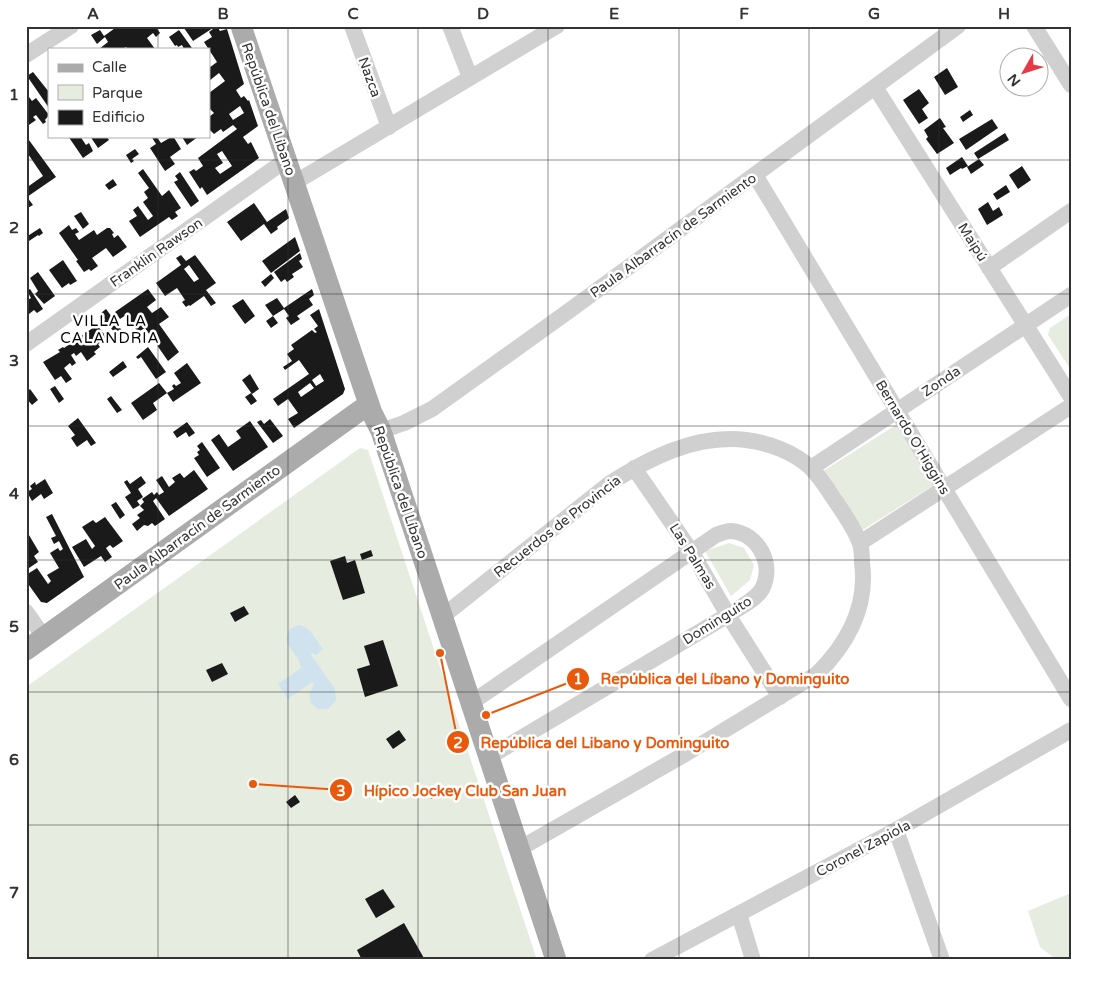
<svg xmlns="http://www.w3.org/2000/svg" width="1097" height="986" font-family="'Varela Round',sans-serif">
<rect width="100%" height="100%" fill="#fff"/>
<!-- green -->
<path fill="#e6ecdf" d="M1071,314V370L1048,335L1050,328Z
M896,425L934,485L861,531L823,471Z
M360,448L368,450L537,960H26V687Z
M729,543L744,548L754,565L750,580L731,596L705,551Z
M1071,893V960H1057L1040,947L1028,911Z"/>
<!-- water -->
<path fill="#cfe2ee" d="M298,625C310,626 316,640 323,649L316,655L312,653L311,655L335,689L336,700L328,709H318L311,703L309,695L314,684L312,682L288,699L278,684L301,668C300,653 279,645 290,629Z"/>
<!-- building -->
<path fill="#1a1a1a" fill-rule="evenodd" d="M118,26H157L156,27L160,33L156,37L153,33L147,38L155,49H127L126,47L123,49H99L108,42L105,37L97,44L91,35L100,30L104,36Z
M186,26H216L193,41L184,28Z
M217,26L220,31L227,29L244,84L236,90L241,98L244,96L248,101L249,100L258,126L243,137L248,144L251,142L259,158L207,195L202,187L200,189L189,172L194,169L196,171L203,166L198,158L237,129L233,125L223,132L221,129L214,134L209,129V117L214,113L210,109L209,110V93L225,81L219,73L209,81V68L217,62L204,42L212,37L209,32ZM240,106L244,113L233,120L229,114ZM222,151L232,166L220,174L215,168L223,163L217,154Z
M179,30L192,48L191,49H184L182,45L178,47L177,45L175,46L169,37Z
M947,68L958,87L945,95L934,77Z
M33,72L49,92V108L27,76Z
M919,89L929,103L922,109L928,118L919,124L903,100Z
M26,93L32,101L36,98L49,115L45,120L46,122L43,124L36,115L33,117L36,120L26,127Z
M970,110L973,115L963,122L960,117Z
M940,118L946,127L943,128L954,143L937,154L926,139L928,137L924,130Z
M992,119L998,128L966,150L959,139Z
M1005,133L1009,140L978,159L974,153Z
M26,136L56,177L27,197L33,205L26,209V188L43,176L26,151Z
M68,136H80L86,145L89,143L93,151L83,158Z
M90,136H106L109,140L98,148Z
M151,136H156L161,143L173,136L181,149L170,157L175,164L165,171L150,148L156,144Z
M183,136H199L187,145L182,137Z
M135,149L139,154L132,159L134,161L131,163L126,155Z
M962,157L968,166L962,169L961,168L950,175L946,168Z
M979,159L984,165L971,174L967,167Z
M1022,166L1031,180L1018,189L1009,175Z
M143,169L162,196L169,190L181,208L175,212L178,216L172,220L169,217L140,237L129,221L137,216L133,210L138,206L148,220L153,216L143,202L148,198L144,192L149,188L138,173Z
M180,172L199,201L191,207L174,182L178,180L175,176Z
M113,179L117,185L109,190L105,185Z
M1006,185L1010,192L997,200L993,194Z
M988,202L993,211L999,207L1003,215L987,225L978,209Z
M254,203L267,222L286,209L289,218L277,227L278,229L271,234L264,224L241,241L227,222Z
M81,212L89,224L83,229L74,216Z
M69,225L72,230L76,228L79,232L75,234L79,240L94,230L97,235L107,228H110L114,233L112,234L114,238L118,235L127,247L113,257L106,248L92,258L98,266L91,271L89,269L84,272L76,261L78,260L59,233Z
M40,228L43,233L39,236L38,235L26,243V237Z
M295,237L300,251L271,273L262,261Z
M300,253L302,259L299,261L303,267L292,274L294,277L287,282L285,279L281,282L274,272Z
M181,255L186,261L195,255L216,283L206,290L216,303L211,306L204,296L190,306L189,305L186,307L182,302L185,300L177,288L165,296L156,283L181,265L176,258ZM189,265L199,279L194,282L184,269Z
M63,260L77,281L70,285L69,283L62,288L49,270Z
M38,272L55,296L44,304L35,294L38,291L30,278Z
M271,274L274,278L265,287L261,282Z
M30,289L43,309L37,313L34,310L29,314L26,311V301L31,298L27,291Z
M148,289L156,300L147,307L152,313L161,307L169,317L159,324L179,352L168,361L145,328L138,332L126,315L120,319L115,312Z
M312,289L314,295L309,299L313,305L297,316L300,319L291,325L286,318L289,316L284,309L273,316L278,323L271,328L266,321L273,316L265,305L277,298L284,308Z
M243,299L255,316L245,324L232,306Z
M106,309L123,332L117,336L108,324L107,326L103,321L105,320L101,313Z
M319,309L345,389L343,394L294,428L288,419L298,413L288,399L278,406L273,399L309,374L299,360L285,370L283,367L292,361L287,354L294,349L291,345L312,330L315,333L317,332L314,329L318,326L310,315ZM320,374L324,381L316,386L312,380ZM310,383L314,388L301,397L298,392Z
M97,325L107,338L98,344L100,347L94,352L96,354L87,361L81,352L76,356L74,353L71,355L76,363L72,366L70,363L64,368L72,379L66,383L61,376L55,380L43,362L60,352L58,350L63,347L64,348Z
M148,347L166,372L156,379L141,357L138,359L136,357Z
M123,361L127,367L113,377L109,372Z
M187,363L201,383L173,402L167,393L174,389L172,386L174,384L176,386L181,383L174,373Z
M250,374L259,389L252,394L242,380Z
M159,383L167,393L153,403L157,410L143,420L131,403Z
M55,386L64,399L59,403L50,389Z
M26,389L28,391L30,389L38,400L32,405L27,399Z
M251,393L257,401L251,405L245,397Z
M111,396L122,410L117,413L107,399Z
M78,418L96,443L91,446L87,440L77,447L71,438L75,435L68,426Z
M270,419L283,436L273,443L257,422L261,420L264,424Z
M250,421L268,447L233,471L211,440L219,434L228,447L241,438L236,431Z
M187,422L195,433L189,437L186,432L177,438L173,432Z
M202,442L220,468L207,477L194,458L199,455L197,452L200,450L197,446Z
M194,470L208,489L169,516L156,498L153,501L165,519L155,526L152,523L148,526L144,525L137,531L132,524L140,518L137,515L144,510L140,506L144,502L142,499L152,492L154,495L157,492L159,495L164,492L156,480L162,476L169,487L175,482L172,478L180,473L184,478Z
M141,476L146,483L138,489L143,497L137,501L140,505L133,509L125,497L131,493L124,482L127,480L130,484Z
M45,479L53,493L44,499L41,494L32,501L27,492L32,489L30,486L35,482L36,485Z
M116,502L125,515L120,519L111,505Z
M52,514L84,577L47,603L41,602L26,581V575L37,568L48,584L51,581L47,575L59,568L50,553L58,548L60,551L63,549L59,541L54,544L51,538L56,536L46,517Z
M105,517L123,541L113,548L110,545L106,548L112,557L105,562L101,556L84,567L72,547L86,539L92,549L95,546L82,527L93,520L96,523Z
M26,530L39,552L34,556L38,562L26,570Z
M371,550L373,556L362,560L360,554Z
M345,556L347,563L355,560L365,593L343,600L330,561Z
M244,606L249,614L235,622L230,613Z
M383,640L398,686L365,697L357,669L370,665L364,646Z
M222,663L228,674L212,682L206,670Z
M399,730L406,740L393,749L386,739Z
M436,788L439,796L431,799L428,791Z
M295,795L300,802L291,808L286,802Z
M383,889L395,907L376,918L365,899Z
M404,923L425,960H362L357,950Z"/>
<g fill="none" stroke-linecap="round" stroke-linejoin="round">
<!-- minor -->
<path stroke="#d0d0d0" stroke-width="16" d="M352,26L389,127
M450,26L470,77
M1034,26L1071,85
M26,55L71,26
M875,87L1071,397
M755,175L1071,699
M294,183L557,26
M989,268L1071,211
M26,344L286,160
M381,431L404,423L432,409L566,313L958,26
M634,468L691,551L728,615L780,697
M811,468L1071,295
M860,543L1071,406
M26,612L44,637
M443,616L609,484C649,458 696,434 746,440C769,443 794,452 811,468C820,477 827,488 834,499C843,512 853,526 859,541C862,547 862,556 862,563C868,607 847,644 817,674L687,753L519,849
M471,703L716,535C721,533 726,531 731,531C758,533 775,564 762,589C755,601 739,607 728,615L489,757
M896,830L942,960
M739,914L753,960
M652,960L896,830L1071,730"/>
<!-- major -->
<path stroke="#ababab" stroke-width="21" d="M241,26L372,413L381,431L556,960
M26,650L369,404"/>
</g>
<!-- grid -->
<path fill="none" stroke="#333" stroke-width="1" stroke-opacity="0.55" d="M158,26V49M288,26V960M418,26V960M548,26V960M679,26V960M809,26V960M939,26V960M158,136V960M26,160H1071M26,294H1071M26,426H1071M26,560H1071M26,692H1071M26,825H1071"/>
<g text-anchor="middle" stroke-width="5" stroke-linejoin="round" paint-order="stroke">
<!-- street labels -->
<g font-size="14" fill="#333" stroke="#fff">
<text transform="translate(370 77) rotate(70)" y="5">Nazca</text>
<text transform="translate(269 109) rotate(71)" y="5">República del Líbano</text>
<text transform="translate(673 235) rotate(-36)" y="5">Paula Albarracín de Sarmiento</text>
<text transform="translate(973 242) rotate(58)" y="5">Maipú</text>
<text transform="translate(156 252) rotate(-35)" y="5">Franklin Rawson</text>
<text transform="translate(941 381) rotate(-34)" y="5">Zonda</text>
<text transform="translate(913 437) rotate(59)" y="5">Bernardo O'Higgins</text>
<text transform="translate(401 492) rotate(71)" y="5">República del Líbano</text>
<text transform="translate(557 526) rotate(-38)" y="5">Recuerdos de Provincia</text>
<text transform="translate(197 527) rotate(-36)" y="5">Paula Albarracín de Sarmiento</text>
<text transform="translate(693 556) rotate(58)" y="5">Las Palmas</text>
<text transform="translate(717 620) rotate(-32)" y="5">Dominguito</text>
<text transform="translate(863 848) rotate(-28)" y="5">Coronel Zapiola</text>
</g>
<!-- neighbourhood labels -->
<g font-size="15" letter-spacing="1" fill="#000" stroke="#fff">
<text x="110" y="326">VILLA LA<tspan x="110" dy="17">CALANDRIA</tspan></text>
</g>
</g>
<!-- callouts -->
<path fill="none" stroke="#e8590c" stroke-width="2" d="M486 715L578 679M440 653L458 742M253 784L341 790"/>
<g fill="#e8590c" stroke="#fff" stroke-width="2">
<circle cx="486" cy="715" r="5"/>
<circle cx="440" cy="653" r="5"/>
<circle cx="253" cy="784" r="5"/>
<circle cx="578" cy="679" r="12"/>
<circle cx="458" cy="742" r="12"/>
<circle cx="341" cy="790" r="12"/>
</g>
<g font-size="15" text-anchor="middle" font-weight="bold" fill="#fff">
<text x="578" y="684">1</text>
<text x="458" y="748">2</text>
<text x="341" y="796">3</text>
</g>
<g font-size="15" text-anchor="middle" font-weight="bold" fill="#e8590c" stroke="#fff" stroke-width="5" stroke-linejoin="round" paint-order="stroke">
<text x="725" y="684">República del Líbano y Dominguito</text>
<text x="605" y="748">República del Libano y Dominguito</text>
<text x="465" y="796">Hípico Jockey Club San Juan</text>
</g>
<!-- border -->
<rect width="1097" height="986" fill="none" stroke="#ffffff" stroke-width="55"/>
<!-- legend -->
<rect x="48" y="48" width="162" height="90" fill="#ffffff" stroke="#adadad"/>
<rect x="58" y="64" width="25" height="8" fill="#ababab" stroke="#adadad"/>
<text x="92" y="72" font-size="15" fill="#333333">Calle</text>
<rect x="58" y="85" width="25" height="15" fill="#e6ecdf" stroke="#adadad"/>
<text x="92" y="98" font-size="15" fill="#333333">Parque</text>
<rect x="58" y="110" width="25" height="15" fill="#1a1a1a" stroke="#adadad"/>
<text x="92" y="122" font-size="15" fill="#333333">Edificio</text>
<!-- north arrow -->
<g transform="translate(1024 72) rotate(231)"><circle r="24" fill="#ffffff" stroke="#adadad"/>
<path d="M0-4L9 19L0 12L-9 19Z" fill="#e63946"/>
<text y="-8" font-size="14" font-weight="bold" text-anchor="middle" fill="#333333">N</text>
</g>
<rect x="28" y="28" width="1042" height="930" fill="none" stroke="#333" stroke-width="2"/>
<g font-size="16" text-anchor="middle" font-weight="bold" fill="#333">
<text x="93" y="19">A</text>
<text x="223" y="19">B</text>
<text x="353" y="19">C</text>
<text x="483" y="19">D</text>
<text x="614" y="19">E</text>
<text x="744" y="19">F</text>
<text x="874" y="19">G</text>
<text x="1004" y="19">H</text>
<text x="14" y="100">1</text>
<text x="14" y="233">2</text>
<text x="14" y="366">3</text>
<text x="14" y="499">4</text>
<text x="14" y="632">5</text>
<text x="14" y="765">6</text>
<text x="14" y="898">7</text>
</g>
</svg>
